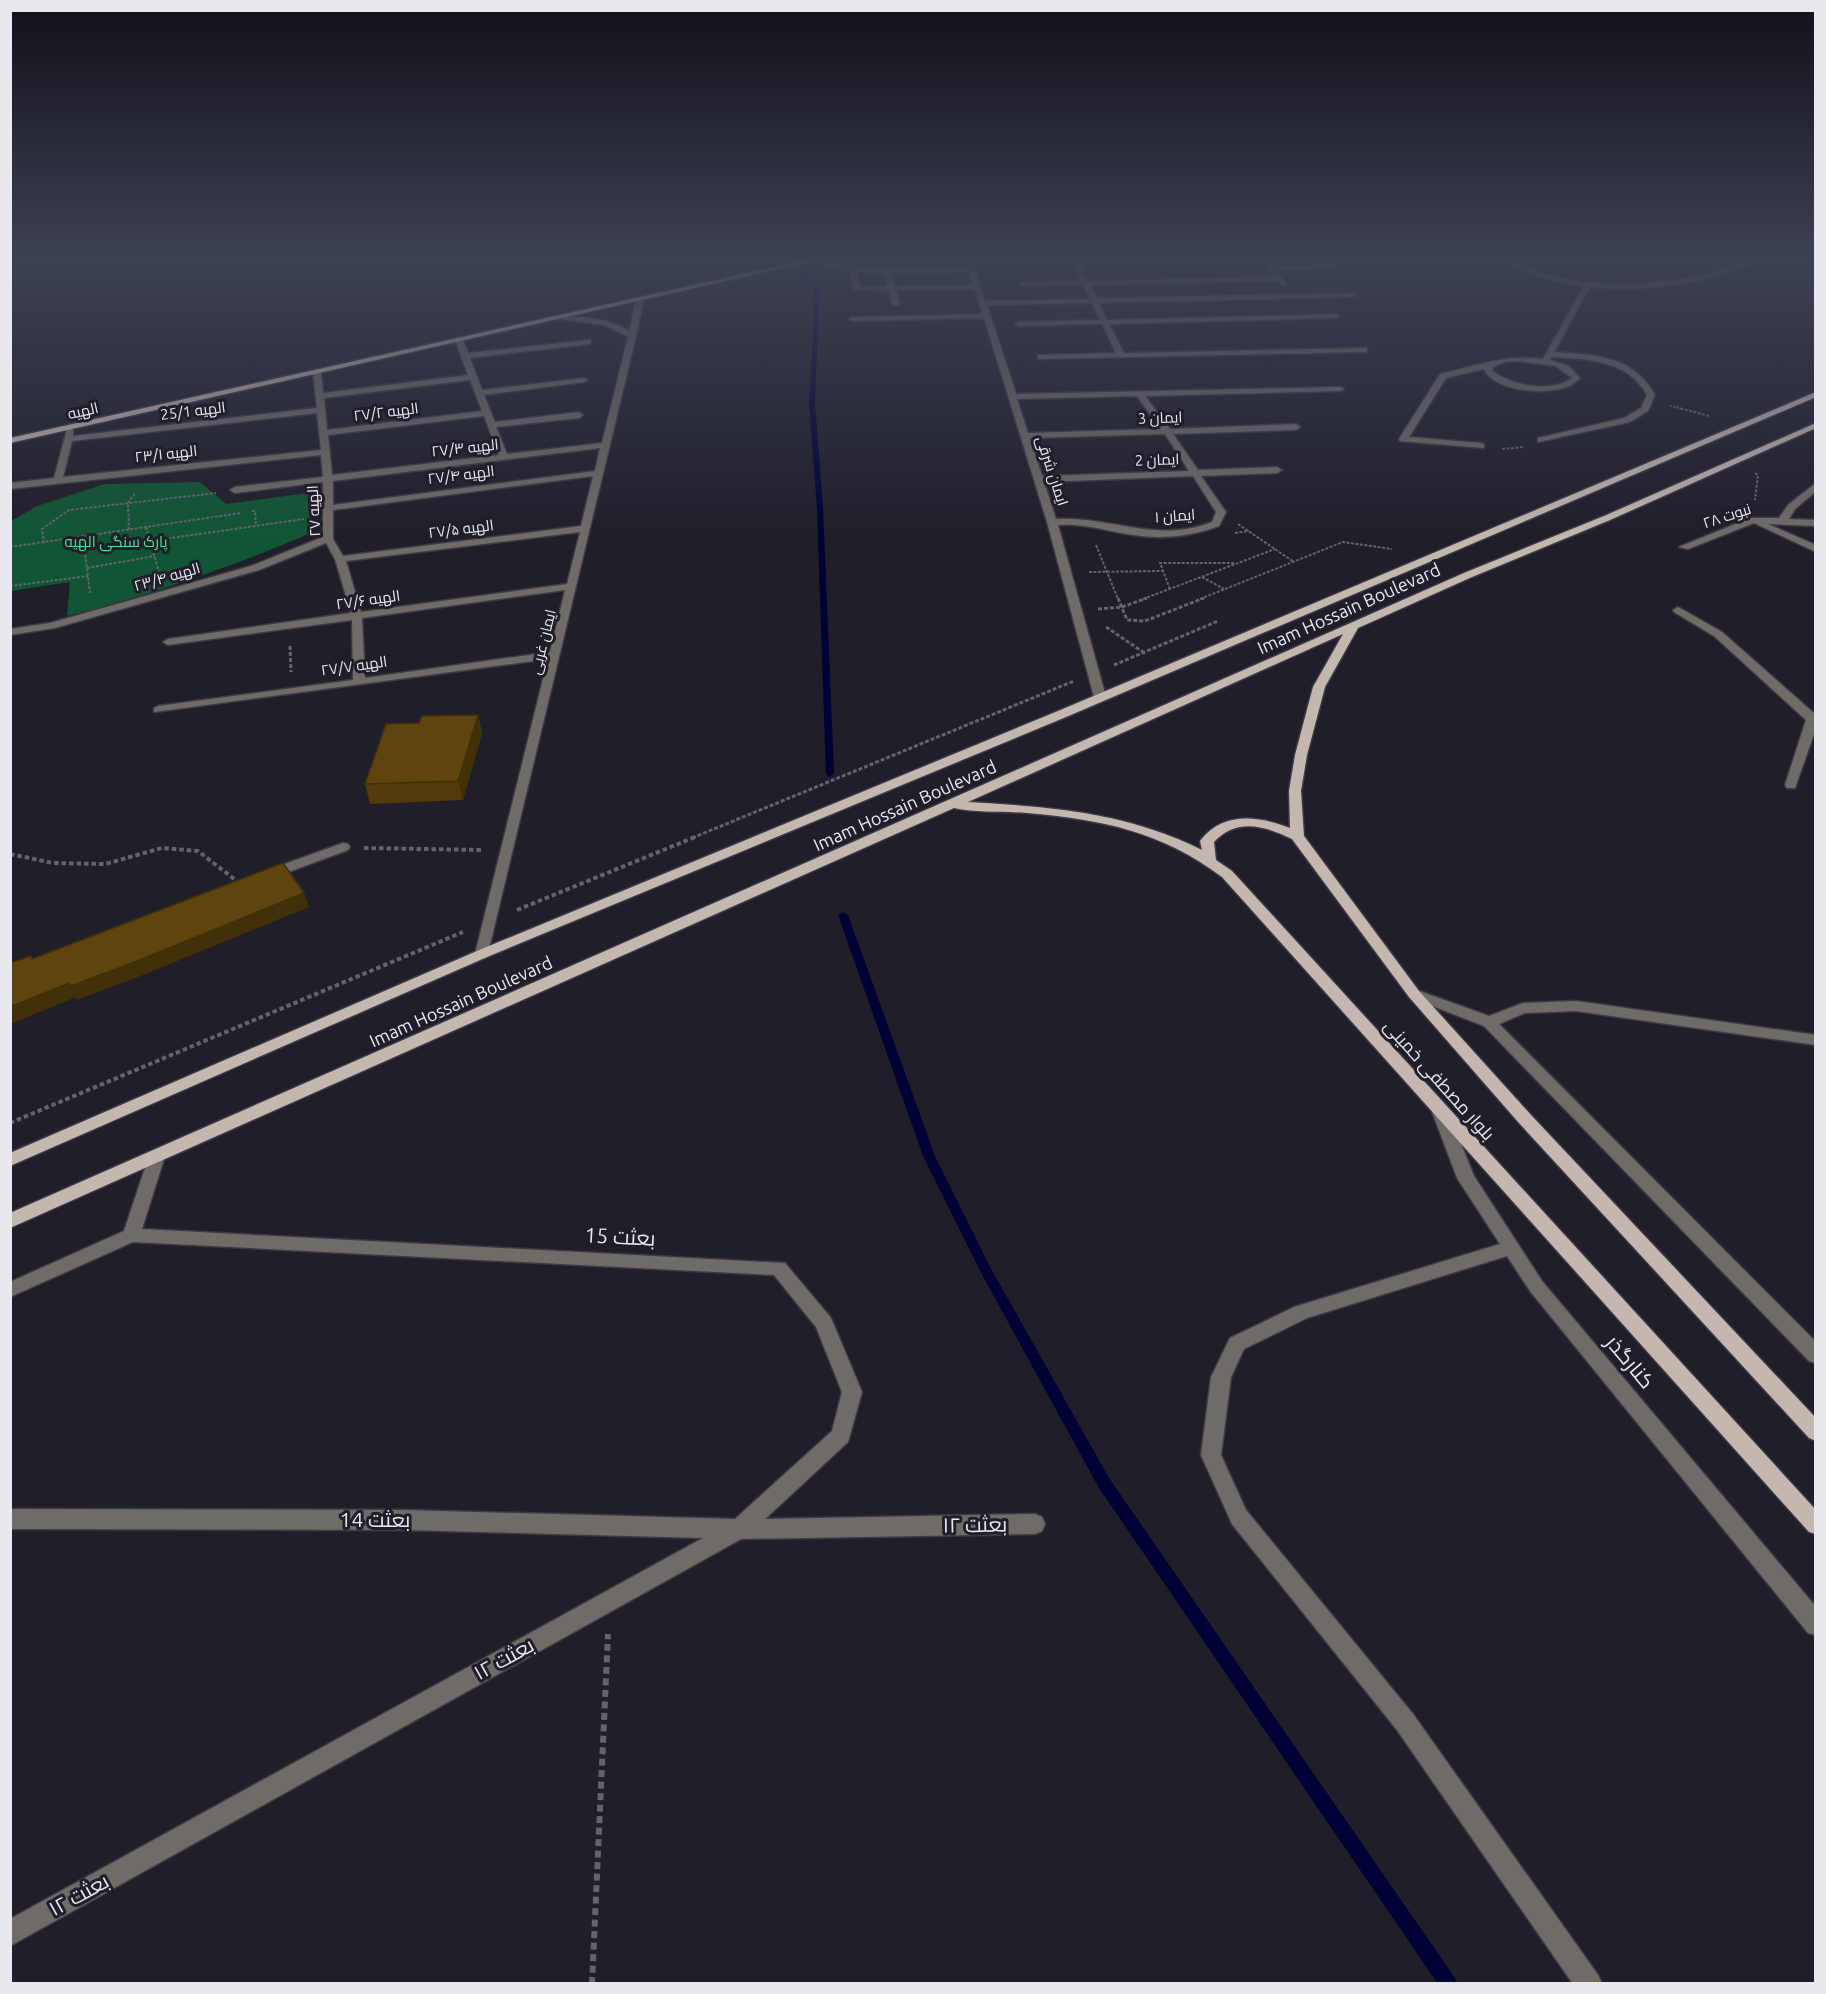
<svg xmlns="http://www.w3.org/2000/svg" width="1826" height="1994" font-family="Ubuntu,Cairo,sans-serif">
<rect width="100%" height="100%" fill="#201e29"/>
<!-- green -->
<path fill="#115634" d="M200,482L226,504L308,493L313,532C232,567 152,594 67,616L70,582L11,591V521L37,506L105,484Z"/>
<g fill="none" stroke-linecap="round" stroke-linejoin="round">
<!-- stream -->
<path fill="#000135" fill-rule="evenodd" d="M799,272H803L818,285L819,301L815,403L823,508L834,774L830,777L826,774L817,508L809,403L815,301L814,286L799,274Z
M843,912L848,915L935,1156L989,1265L1109,1478L1455,1978L1458,1984H1438L1099,1488L980,1271L923,1156L838,915Z"/>
<defs>
<path id="minor" d="M965,257H971L985,301L1090,299L1083,285L1023,286L1020,284L1023,282L1081,281L1070,257H1076L1088,281L1274,277L1267,267L1337,264L1340,266L1337,268L1274,270L1287,284L1284,286L1277,281L1090,285L1097,298L1352,293L1356,295L1352,297L1099,303L1107,320L1336,314L1340,316L1336,318L1109,324L1124,353L1367,348V352H1364L1041,359H1038V355L1116,353L1102,324L1019,326L1015,324L1019,322L1100,320L1092,303L987,305L1016,394L1340,387L1344,389L1340,391L1145,396L1170,429L1296,424L1300,427L1296,430L1173,434L1198,470L1277,467L1282,470L1277,473L1201,476L1226,512L1219,526C1190,537 1158,540 1127,534C1104,530 1081,523 1058,525L1106,697L1104,699H1096L1094,697L1047,522L984,318L852,321L848,319L852,317L982,314L975,289L896,290L900,304L896,306L892,304L889,291L855,290L849,271L807,261L810,259C863,271 914,269 968,268ZM856,272L885,273L888,286L860,287ZM969,272L973,285L895,286L892,273ZM1137,396L1161,429L1028,433L1017,399ZM1165,434L1189,471L1042,476L1030,438ZM1193,476L1216,512L1212,522C1156,544 1111,516 1056,519L1044,482Z
M1497,257C1514,257 1531,270 1548,275C1573,282 1600,285 1626,284C1653,284 1681,281 1707,274C1726,268 1745,257 1764,257C1720,283 1641,293 1590,287L1554,352C1595,355 1633,355 1655,395L1648,411L1630,422L1538,442V438L1624,418L1641,408L1647,395C1628,360 1588,359 1552,357L1550,360L1569,366L1580,378C1565,399 1494,394 1484,369L1446,378L1409,437L1481,443L1484,444V448L1400,441L1399,439L1440,374C1475,366 1507,354 1543,359L1584,286C1554,282 1521,274 1497,257ZM1517,361L1556,366L1572,378C1554,393 1509,386 1492,370L1493,367L1505,362Z
M640,298L644,300L636,336L487,957L482,959L475,954L548,659L154,712V708L158,706L353,680L352,620L168,645L163,642L168,639L351,613L335,559L326,543L259,570L55,628L10,635V629L50,623L251,566L323,537V482L235,493L230,490L235,487L323,477L321,455L10,489V483L54,478L67,429H73V436L317,408L313,372L317,370L321,372L323,393L468,375L455,340L459,338L463,340L468,353L588,340H591V344L470,358L482,390L584,378L588,380L584,382L484,395L495,422L579,412L583,415L579,418L496,427L507,454L602,443L628,337L604,325L552,318L556,316C581,317 608,317 629,331L636,300ZM470,380L482,411L327,430L324,398ZM317,413L321,450L63,477L72,441ZM484,416L499,455L332,475L328,435ZM600,448L595,471L333,505V481ZM593,476L581,526L343,556L333,539V510ZM580,532L567,584L361,612L346,561ZM565,590L550,652L365,678L362,618Z
M1816,483V491L1795,509L1789,519L1816,520V526L1768,524L1816,545V552L1754,523L1688,549L1679,547L1750,518H1779L1788,505Z
M1678,607L1722,632L1816,715V728L1795,788H1787L1785,785L1806,720L1714,636L1674,612L1673,610Z
M343,843L348,844L350,847L348,850L275,877L270,878L263,874L265,871Z
M1414,989L1489,1016L1523,1003L1576,1001L1816,1035V1045L1576,1011L1525,1013L1499,1024L1816,1342V1363L1809,1361L1484,1026L1409,997L1407,994Z
M1439,1103L1445,1105L1447,1109L1474,1176L1542,1281L1816,1607V1635L1808,1633L1530,1291L1507,1256L1307,1318L1244,1349L1231,1377L1221,1455L1246,1510L1413,1714L1598,1975L1602,1984H1573L1397,1730L1232,1524L1201,1455L1211,1377L1230,1338L1294,1307L1500,1244L1457,1178L1431,1109L1433,1105Z
M157,1150L163,1152L165,1156L142,1229L785,1263L831,1318L862,1392L848,1442L765,1519L1035,1514L1042,1517L1045,1524L1042,1531L1035,1534L741,1539L10,1946V1919L703,1538L404,1530L10,1529V1509L404,1510L735,1519L832,1431L842,1392L816,1327L774,1275L133,1242L10,1297V1282L124,1231L149,1156L151,1152Z"/>
<path id="major" d="M819,257H832L10,443V438Z
M1816,392V397L1066,717L487,957L10,1166V1153L477,951L1058,711Z
M1816,423V428L1610,520L1472,577L1358,628L1325,687L1307,755L1301,791L1304,836L1419,991L1531,1115L1816,1418V1441L1809,1438L1519,1123L1409,997L1292,839C1265,826 1237,817 1214,842L1216,860L1232,871L1816,1510V1534L1809,1532L1222,877C1160,831 1104,820 1027,813C1003,811 977,813 954,808L10,1228V1213L1464,573L1604,516ZM1343,634L1313,687L1295,755L1289,791L1290,828C1258,816 1223,811 1200,841L1202,850C1126,812 1051,807 968,802Z"/>
</defs>
<!-- minor casing -->
<use href="#minor" stroke="#3c3a45" stroke-width="3"/>
<!-- major casing -->
<use href="#major" stroke="#3c3a45" stroke-width="3"/>
<!-- path-far4 -->
<path stroke="#64626c" stroke-width="1.5" stroke-dasharray="2 1.5" stroke-linecap="butt" d="M990,258L1003,257
M1670,406L1682,409"/>
<!-- path-far3 -->
<path stroke="#64626c" stroke-width="2" stroke-dasharray="3 1.5" stroke-linecap="butt" d="M1676,407L1709,416
M1502,449L1524,447
M1755,473L1758,475L1755,500
M252,511H255L256,526
M1238,524L1294,562
M146,527L160,576
M129,530L128,503L136,492
M1235,533L1249,531
M83,537L90,593
M150,541L304,519
M44,543L42,529L69,510L216,493
M1096,545L1118,599
M10,547L241,513
M87,568L155,556
M1089,572L1163,571
M1202,577L1224,589
M10,586L88,576
M1170,589L1160,563H1234
M1143,599L1275,549
M1200,599L1343,542L1392,549"/>
<!-- path-far2 -->
<path stroke="#64626c" stroke-width="3" stroke-dasharray="4 2" stroke-linecap="butt" d="M1118,598L1127,620L1145,621L1204,598
M1098,609L1122,607L1147,598
M1106,627L1143,652
M290,646L291,672
M1114,665L1218,621
M692,838L1074,681"/>
<!-- path-far1 -->
<path stroke="#64626c" stroke-width="4" stroke-dasharray="4.5 3" stroke-linecap="butt" d="M364,848L483,850
M10,854L53,863L105,864L162,848L198,851L238,882
M517,910L695,837
M10,1123L463,932"/>
<!-- path -->
<path stroke="#64626c" stroke-width="6" stroke-dasharray="7 4.5" stroke-linecap="butt" d="M592,1984L608,1634"/>
<!-- minor -->
<use href="#minor" fill="#716b68" fill-rule="evenodd"/>
<!-- major -->
<use href="#major" fill="#c4b7b0" fill-rule="evenodd"/>
</g>
<!-- wall -->
<path fill="#523a0b" d="M478,715L482,733L463,800L370,804L365,784L419,723Z"/>
<!-- shaded-wall -->
<path fill="#423009" d="M478,715L482,733L463,800L458,781Z
M304,893L309,907L138,977L77,1000L71,986Z
M69,983L76,997L10,1024V1007Z"/>
<!-- building -->
<path fill="#5f440d" stroke="#423009" stroke-width="1.5" d="M478,715L458,781L365,784L386,724L419,723L422,716Z
M283,863L304,893L132,963L71,986L69,983L10,1007V963L31,956L32,959Z"/>
<!-- sky -->
<linearGradient id="sky" x2="0" y2="1"><stop stop-color="#121017"/><stop offset="0.48" stop-color="#3c4154"/><stop offset="1" stop-color="#3c4154" stop-opacity="0"/></linearGradient>
<rect width="1826" height="536" fill="url(#sky)"/>
<g text-anchor="middle" stroke-width="6" stroke-linejoin="round" paint-order="stroke">
<!-- far-street labels -->
<g font-size="15" fill="#e9e8ef" stroke="#201e29">
<text transform="translate(83 411) rotate(-13)" y="5">الهیه</text>
<text transform="translate(193 411) rotate(-7)" y="5">الهیه 25/1</text>
<text transform="translate(386 412) rotate(-7)" y="5">الهیه ۲۷/۲</text>
<text transform="translate(1160 418) rotate(-2)" y="5">ایمان 3</text>
<text transform="translate(465 448) rotate(-6)" y="5">الهیه ۲۷/۳</text>
<text transform="translate(166 454) rotate(-6)" y="5">الهیه ۲۳/۱</text>
<text transform="translate(1157 460) rotate(-2)" y="5">ایمان 2</text>
<text transform="translate(1052 471) rotate(72)" y="5">ایمان شرقی</text>
<text transform="translate(461 475) rotate(-7)" y="5">الهیه ۲۷/۴</text>
<text transform="translate(314 511) rotate(-93)" y="5">الهیه ۲۷</text>
<text transform="translate(1175 516) rotate(-4)" y="5">ایمان ۱</text>
<text transform="translate(1727 516) rotate(-18)" y="5">نبوت ۲۸</text>
<text transform="translate(461 529) rotate(-7)" y="5">الهیه ۲۷/۵</text>
<text transform="translate(167 577) rotate(-16)" y="5">الهیه ۲۳/۴</text>
<text transform="translate(368 600) rotate(-8)" y="5">الهیه ۲۷/۶</text>
<text transform="translate(543 642) rotate(-76)" y="5">ایمان غربی</text>
<text transform="translate(354 666) rotate(-8)" y="5">الهیه ۲۷/۷</text>
</g>
<!-- far-park labels -->
<g font-size="15" fill="#56e097" stroke="#201e29">
<text x="116" y="547">پارک سنگی الهیه</text>
</g>
<!-- street labels -->
<g font-size="18" fill="#e9e8ef" stroke="#201e29">
<text transform="translate(1349 609) rotate(-24)" y="6">Imam Hossain Boulevard</text>
<text transform="translate(905 806) rotate(-24)" y="6">Imam Hossain Boulevard</text>
<text transform="translate(461 1002) rotate(-24)" y="6">Imam Hossain Boulevard</text>
<text transform="translate(1439 1080) rotate(48)" y="6">بلوار مصطفی خمینی</text>
</g>
<!-- near-street labels -->
<g font-size="21" fill="#e9e8ef" stroke="#201e29">
<text transform="translate(620 1237) rotate(3)" y="7">بعثت 15</text>
<text transform="translate(1630 1362) rotate(50)" y="7">کنارگذر</text>
<text x="375" y="1527">بعثت 14</text>
<text transform="translate(975 1525) rotate(-1)" y="7">بعثت ۱۲</text>
<text transform="translate(504 1659) rotate(-29)" y="7">بعثت ۱۲</text>
<text transform="translate(79 1895) rotate(-29)" y="7">بعثت ۱۲</text>
</g>
</g>
<!-- border -->
<rect width="1826" height="1994" fill="none" stroke="#e9e8ef" stroke-width="24"/>
</svg>
